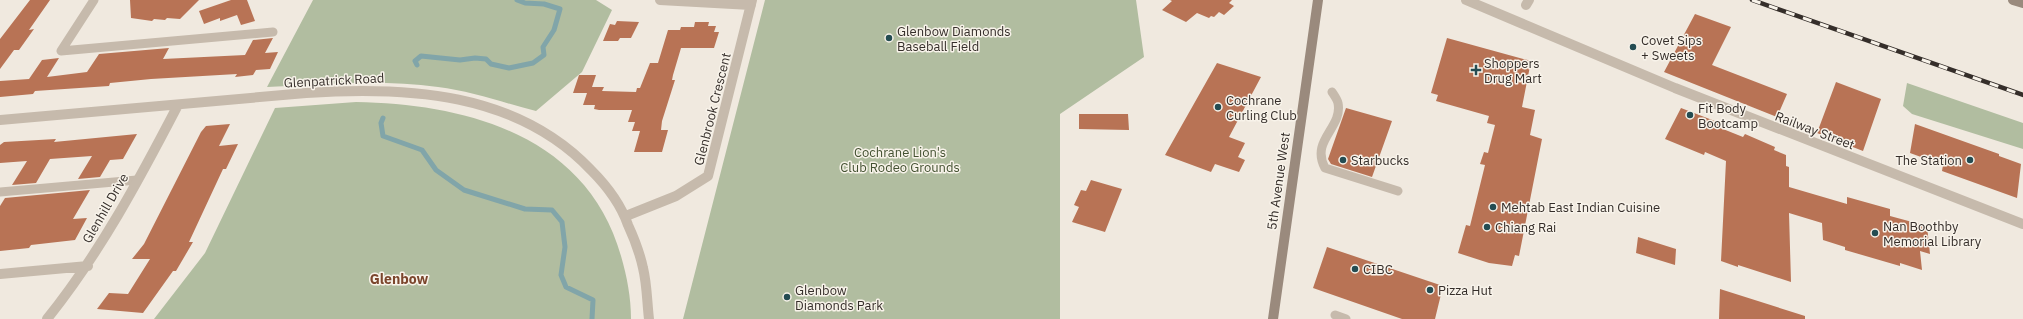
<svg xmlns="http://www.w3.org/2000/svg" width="2023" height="319" font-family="'IBM Plex Sans',sans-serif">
<rect width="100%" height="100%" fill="#f0e9df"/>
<!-- green -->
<path fill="#b1bda0" d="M313,0H596L612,10L582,72L536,111C504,103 471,91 438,87C381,79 324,84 267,87Z
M765,0H1136L1144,57L1060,114V319H683Z
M1907,83L2023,123V149L1912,114L1903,106Z
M356,102C468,104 587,136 621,256C627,277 631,297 631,319H154L205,253L275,108Z"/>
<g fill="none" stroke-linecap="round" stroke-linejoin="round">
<!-- stream -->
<path stroke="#81a5a9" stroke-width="5" d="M417,65L415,61L421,56L460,60L475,58L486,59L491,64L509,68L533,63L544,55L543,47L554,30L560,9L544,4L525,3L517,0
M383,118L381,123L383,136L422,150L436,170L464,190L525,209L552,210L562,222L565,247L561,275L566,287L593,300L592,319"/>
</g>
<!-- building -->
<path fill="#b87355" d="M30,0H50L29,30L34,29L19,50H14L0,69V39Z
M130,0H199L180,19L167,18L165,20L154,19L152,21L131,18Z
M231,0H247L255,21L241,25L237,15L220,21V18L204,24L199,11Z
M1170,0H1232L1229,3L1234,6L1224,15L1219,12L1214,17L1211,16L1209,18L1197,13L1186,22L1162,10L1172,1Z
M1695,14L1731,27L1712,65L1787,94L1777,117L1664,72Z
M617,21L639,22L631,38H620L618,41H603L610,24L615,25Z
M695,22H709L708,26H716L714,32H719L714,48H681L673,75L672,80H675L662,121L661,130H668L662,152H634L640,131H632L635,122H628L632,110H599L594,109L595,105H583L587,93H573L579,75H596L592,87H604L602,91L636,92L637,88H640L650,63H658L668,30H680L681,27H694Z
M273,38L265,53L278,52L270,69L256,70L253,75L235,77L237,74L151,79L110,83L109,86L35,91L33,94L0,97V81L29,79L42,60L59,58L47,77L87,72L99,54L169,48L163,59L245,55L253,40Z
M1447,38L1531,61L1522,107L1535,110L1530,135L1542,139L1519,256L1515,255L1512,266L1489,263L1458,253L1466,225L1470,226L1485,165L1480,164L1484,152L1488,153L1495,125L1487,123L1489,116L1436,101L1438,95L1431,93Z
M1217,63L1261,77L1229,137L1245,143L1238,157L1245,160L1239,172L1215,164L1211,172L1165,155Z
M1836,82L1881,99L1863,151L1817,133Z
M1346,108L1392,121L1372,177L1331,164L1328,159Z
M1681,108L1720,123L1718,127L1743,137L1745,134L1775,147L1774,150L1786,155V166L1789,167V187L1847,204V197L1890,209V216L1927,226L1930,254L1920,251L1922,270L1900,263V266L1845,250V247L1823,240L1822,223L1789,213L1791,282L1738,265V267L1721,261L1726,161L1705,152L1704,155L1665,139Z
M1079,114H1128L1129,130L1079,129Z
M230,124L219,146L238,144L226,169H223L189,242H193L176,271H173L143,313L97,309L109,293L128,294L150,259H132L144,244L201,132L206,126Z
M1915,124L1999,154V156L2021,164L2017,198L1942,171L1943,165L1910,153Z
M137,134L123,159L110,160L100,177L78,179L92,156L50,159L36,183L12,185L27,161L0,163V145L4,142L56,139L54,142Z
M1091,180L1122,189L1105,232L1072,222L1079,207L1074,205L1081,190L1086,191Z
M90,190L73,219L87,218L75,240L31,245L29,248L0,251V206L5,198Z
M1638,237L1676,249L1675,265L1636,253Z
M1327,247L1443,286L1435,319H1402L1313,288Z
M1720,289L1805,316V319H1719Z"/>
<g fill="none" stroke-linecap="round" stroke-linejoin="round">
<!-- lane -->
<path stroke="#c6baac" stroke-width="9" d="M94,0L61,51L273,32
M1332,92C1334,95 1337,99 1338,103C1343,128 1310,140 1325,168L1398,191
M0,192L137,180
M1335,315L1346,319"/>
<!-- street -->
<path stroke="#c6baac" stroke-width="10" d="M660,0L751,5
M1466,0L1675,88L2023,224
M1526,5L1529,0
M0,120L306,93C407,86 517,92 591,170C606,185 621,205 628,225C634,238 640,254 643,268C647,284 647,302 649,319
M626,216L676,196L708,176L752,0
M0,274L88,266
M47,319C100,253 139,180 178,105"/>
<!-- secondary -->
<path stroke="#9a8a7d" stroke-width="10" d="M2013,0L2023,3
M1273,319L1318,0"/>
<defs>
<path id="rail" d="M1752,0L2023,95"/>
</defs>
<!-- rail casing -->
<use href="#rail" stroke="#352e2a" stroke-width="4.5"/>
<!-- rail -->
<use href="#rail" stroke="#f8f3ea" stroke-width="3" stroke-dasharray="9" stroke-linecap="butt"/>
</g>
<!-- markers -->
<g fill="#244c52" stroke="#f8f3ea" stroke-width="1.5">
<circle cx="889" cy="38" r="4"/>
<circle cx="1633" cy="47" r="4"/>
<path d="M1474 64h4v4h4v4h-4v4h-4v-4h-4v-4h4z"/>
<circle cx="1218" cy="107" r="4"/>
<circle cx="1690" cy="115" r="4"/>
<circle cx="1343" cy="160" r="4"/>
<circle cx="1970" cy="160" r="4"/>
<circle cx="1493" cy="207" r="4"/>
<circle cx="1487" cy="227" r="4"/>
<circle cx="1875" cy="233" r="4"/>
<circle cx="1355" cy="269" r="4"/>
<circle cx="1430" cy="290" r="4"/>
<circle cx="787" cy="297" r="4"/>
</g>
<g text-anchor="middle" stroke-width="3" stroke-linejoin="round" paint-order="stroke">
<!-- poi labels -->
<g font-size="13" fill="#352e2a" stroke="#f8f3ea" text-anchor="start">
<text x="897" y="36">Glenbow Diamonds<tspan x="897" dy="15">Baseball Field</tspan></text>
<text x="1641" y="45">Covet Sips<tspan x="1641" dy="15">+ Sweets</tspan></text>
<text x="1484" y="68">Shoppers<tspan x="1484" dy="15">Drug Mart</tspan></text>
<text x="1226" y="105">Cochrane<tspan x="1226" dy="15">Curling Club</tspan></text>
<text x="1698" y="113">Fit Body<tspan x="1698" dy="15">Bootcamp</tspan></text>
<text x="1351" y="165">Starbucks</text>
<text x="1962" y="165" text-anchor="end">The Station</text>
<text x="1501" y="212">Mehtab East Indian Cuisine</text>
<text x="1883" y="231">Nan Boothby<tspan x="1883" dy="15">Memorial Library</tspan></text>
<text x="1495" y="232">Chiang Rai</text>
<text x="1363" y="274">CIBC</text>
<text x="795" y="295">Glenbow<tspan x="795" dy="15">Diamonds Park</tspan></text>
<text x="1438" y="295">Pizza Hut</text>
</g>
<!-- street labels -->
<g font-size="13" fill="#352e2a" stroke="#f8f3ea">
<text transform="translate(334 80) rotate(-3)" y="5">Glenpatrick Road</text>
<text transform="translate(712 109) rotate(-76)" y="5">Glenbrook Crescent</text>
<text transform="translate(1815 130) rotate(21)" y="5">Railway Street</text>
<text transform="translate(1278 181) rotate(-82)" y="5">5th Avenue West</text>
<text transform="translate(105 208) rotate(-60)" y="5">Glenhill Drive</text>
</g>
<!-- park labels -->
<g font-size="13" fill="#435131" stroke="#f8f3ea">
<text x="900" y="157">Cochrane Lion's<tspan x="900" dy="15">Club Rodeo Grounds</tspan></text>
</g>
<!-- neighbourhood labels -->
<g font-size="14" font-weight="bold" fill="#7b452c" stroke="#f8f3ea">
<text x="399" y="284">Glenbow</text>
</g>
</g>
</svg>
